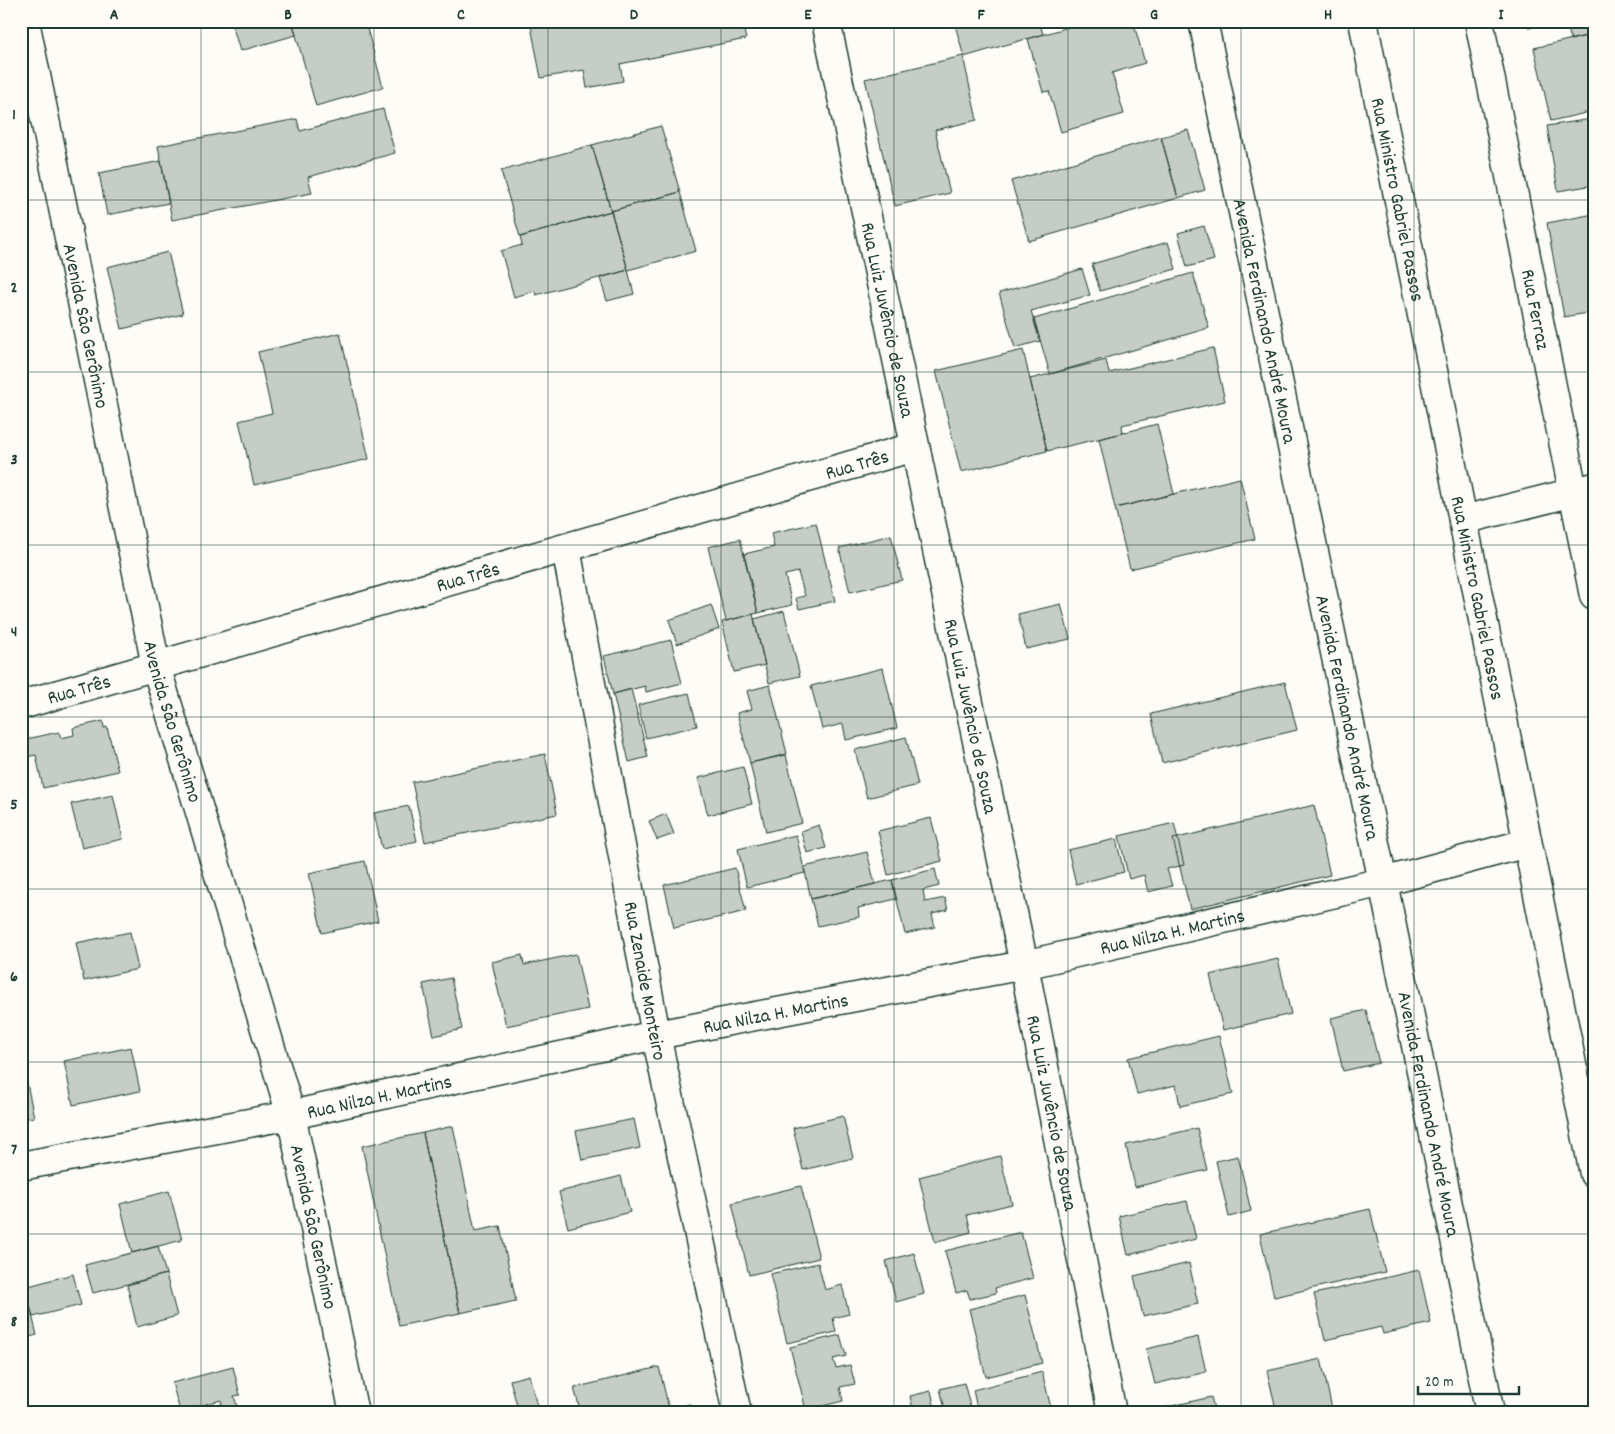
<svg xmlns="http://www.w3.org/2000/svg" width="1615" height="1434" font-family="Dekko,sans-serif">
<rect width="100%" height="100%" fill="#fdfcf7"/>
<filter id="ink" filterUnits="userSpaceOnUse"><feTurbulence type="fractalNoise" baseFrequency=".02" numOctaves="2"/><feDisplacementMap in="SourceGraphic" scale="10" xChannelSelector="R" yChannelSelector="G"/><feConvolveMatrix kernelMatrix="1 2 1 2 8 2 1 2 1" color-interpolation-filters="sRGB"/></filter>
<g filter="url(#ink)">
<!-- building -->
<path fill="#c6cdc7" stroke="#1f3d34" d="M231,21H292L296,35L240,51Z
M292,21H365L383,87L316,106Z
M530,21H742L746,39L620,64L623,81L587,88L584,70L541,78Z
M954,21H1039L1043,34L964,57Z
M1089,21H1133L1145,63L1112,73L1124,114L1061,132L1049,91L1043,92L1028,39Z
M1528,21H1556L1529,28Z
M1566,21H1594V34L1571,40Z
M1594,34V111L1551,121L1534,48Z
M963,56L977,120L935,130L950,193L895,206L865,79Z
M383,109L395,153L308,177L312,193L172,220L158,146L297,119L300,131Z
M1591,119L1592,125H1594V185L1558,191L1547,126Z
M661,126L680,192L611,211L592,145Z
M1188,130L1205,190L1178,198L1161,137Z
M1161,137L1178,198L1029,241L1011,181Z
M592,145L611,211L520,237L501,171Z
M161,161L169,203L107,215L99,173Z
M680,192L696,251L628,270L611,211Z
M611,211L628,270L536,295L535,291L514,297L501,251L522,245L520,237Z
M1594,214V312L1564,317L1547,223Z
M1204,226L1214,260L1187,267L1178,233Z
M1168,242L1176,269L1100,291L1092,264Z
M168,252L183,314L122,329L107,267Z
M1082,269L1090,295L1031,311L1040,341L1015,348L999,293Z
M628,270L634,294L607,301L600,278Z
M1193,273L1209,328L1050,374L1034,319Z
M340,333L369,459L254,485L239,421L272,413L258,352Z
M1213,348L1225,401L1122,425L1123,433L1047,451L1030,379L1106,360L1109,373Z
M1023,350L1047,451L961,472L936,371Z
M1157,424L1174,494L1115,508L1099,439Z
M1240,478L1255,539L1130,569L1115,508Z
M816,523L835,601L799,609L796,598L805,596L798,572L785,575L792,605L758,613L744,554L774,547L771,533Z
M891,535L902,580L850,592L839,548Z
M740,539L758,613L726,621L708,547Z
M1061,604L1070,639L1026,649L1018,614Z
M711,605L719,629L677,644L669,620Z
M784,611L800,676L769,683L754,619Z
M753,614L765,665L734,672L722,622Z
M671,640L682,683L646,692L645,686L613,694L604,656Z
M883,668L897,728L846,740L843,724L822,729L811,686Z
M1285,682L1297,730L1162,763L1151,714Z
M770,685L787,754L750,763L737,713L752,709L747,691Z
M631,689L648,757L629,762L613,694Z
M689,693L697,726L646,738L638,705Z
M103,721L104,728L107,727L118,771L43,788L36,755L26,757L22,740L59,732L61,738L74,735L73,728Z
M906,737L918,785L867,798L855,750Z
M545,754L557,814L425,842L412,782Z
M786,755L802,823L766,832L750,763Z
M743,767L752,804L708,815L698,778Z
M113,795L123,839L82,848L71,804Z
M1314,805L1330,875L1190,909L1173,839Z
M409,806L417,841L382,849L374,813Z
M666,814L674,834L657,840L649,821Z
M931,818L942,861L888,875L878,831Z
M1174,823L1184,865L1167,869L1172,886L1148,892L1144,875L1129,879L1119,836Z
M819,825L826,848L807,853L801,831Z
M796,835L805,873L747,887L738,849Z
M1116,839L1124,872L1076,884L1068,850Z
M867,852L875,884L811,899L804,867Z
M365,861L378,921L322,933L309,873Z
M735,868L746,911L674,928L664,885Z
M935,869L939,886L923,890L925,902L945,898L948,910L932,914L935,927L905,934L892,880Z
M892,880L896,899L858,908L859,917L818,926L811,899Z
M130,932L138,969L84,981L76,943Z
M576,954L588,1009L506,1026L492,962L522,955L524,965Z
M1278,959L1291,1014L1223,1030L1210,975Z
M451,978L462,1029L434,1036L423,984Z
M1366,1010L1379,1063L1343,1071L1331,1018Z
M1219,1036L1233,1094L1180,1106L1176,1085L1137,1094L1128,1058Z
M131,1047L140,1091L73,1105L64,1061Z
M24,1069L34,1117L21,1119V1070Z
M843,1116L853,1158L803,1170L793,1128Z
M634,1119L640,1148L582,1160L576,1131Z
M453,1126L475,1231L500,1226L516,1301L460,1313L423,1133Z
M1197,1128L1207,1170L1135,1187L1126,1145Z
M423,1133L460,1313L399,1326L362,1146Z
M1000,1156L1012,1204L967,1215L971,1232L935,1242L919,1177Z
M1238,1156L1251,1211L1229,1217L1216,1161Z
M621,1176L630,1212L568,1228L559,1192Z
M801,1186L819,1258L749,1275L732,1203Z
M169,1191L182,1240L132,1253L120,1204Z
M1187,1201L1196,1239L1128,1255L1119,1216Z
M1370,1209L1385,1272L1274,1297L1260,1234Z
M1021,1232L1033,1278L995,1288L996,1293L970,1299L967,1290L956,1293L945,1251Z
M158,1246L166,1274L93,1293L85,1265Z
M914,1253L924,1294L896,1302L886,1261Z
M818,1263L825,1290L842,1285L849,1314L833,1318L836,1332L787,1343L770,1274Z
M1189,1263L1198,1304L1143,1316L1134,1276Z
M1419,1270L1431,1323L1383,1334L1381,1327L1325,1340L1314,1294Z
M73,1274L81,1305L33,1317L25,1287Z
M166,1274L177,1316L137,1327L127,1285Z
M25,1287L37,1335L21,1339V1288Z
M1025,1295L1042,1363L986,1377L969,1309Z
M840,1335L846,1356L833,1359L836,1368L850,1365L855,1384L840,1387L843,1401L806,1410L790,1347Z
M1198,1337L1206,1372L1155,1384L1146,1349Z
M1321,1359L1333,1413H1277L1267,1371Z
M233,1367L240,1395L234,1396L239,1413H200L199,1410L222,1404L221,1400L180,1411L172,1383Z
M659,1367L669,1409L654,1413H581L574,1388Z
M1042,1372L1052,1412L978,1413L973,1390Z
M529,1375L539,1413H519L510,1380Z
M964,1383L972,1413H946L940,1389Z
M931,1391L936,1413H914L910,1396Z
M1211,1397L1215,1413H1164L1163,1408Z
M690,1404L693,1413H654L669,1409Z"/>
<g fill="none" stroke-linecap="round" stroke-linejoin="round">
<defs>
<g id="minor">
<path id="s1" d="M25,21L156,666L291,1115L354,1413"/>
<path id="s2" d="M826,21L1024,965L1112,1413"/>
<path id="s3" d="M1203,21L1383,882L1490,1413"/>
<path id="s4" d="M1479,21L1594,596"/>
<path d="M1463,520L1594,487"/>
<path id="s5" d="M566,548L656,1035L737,1413"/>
<path id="s6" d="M21,705L914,447"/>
<path id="s7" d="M21,1166L291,1115L656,1035L1024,965L1383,882L1527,843"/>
</g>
<g id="major">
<path id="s8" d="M1363,21L1594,1174"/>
</g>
</defs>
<!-- minor casing -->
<use href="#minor" stroke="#1f3d34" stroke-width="31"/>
<!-- major casing -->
<use href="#major" stroke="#1f3d34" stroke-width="31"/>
<!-- minor -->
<use href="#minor" stroke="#fdfcf7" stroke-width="28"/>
<!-- major -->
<use href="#major" stroke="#fdfcf7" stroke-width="28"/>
</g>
</g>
<!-- grid -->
<path fill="none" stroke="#1f3d34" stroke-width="1" stroke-opacity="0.55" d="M201,21V1413M374,21V1413M548,21V1413M721,21V1413M894,21V1413M1068,21V1413M1241,21V1413M1414,21V1413M21,200H1594M21,372H1594M21,545H1594M21,717H1594M21,889H1594M21,1062H1594M21,1234H1594"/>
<g text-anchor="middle" stroke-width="4" stroke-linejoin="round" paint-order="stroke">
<!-- street labels -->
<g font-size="20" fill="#1f3d34" stroke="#fdfcf7">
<text dy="7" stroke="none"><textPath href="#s8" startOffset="182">Rua Ministro Gabriel Passos</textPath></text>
<text dy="7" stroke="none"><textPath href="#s4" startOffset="294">Rua Ferraz</textPath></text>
<text dy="7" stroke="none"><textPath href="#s2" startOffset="305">Rua Luiz Juvêncio de Souza</textPath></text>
<text dy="7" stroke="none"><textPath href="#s3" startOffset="306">Avenida Ferdinando André Moura</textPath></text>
<text dy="7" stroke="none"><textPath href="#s1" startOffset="311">Avenida São Gerônimo</textPath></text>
<text dy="7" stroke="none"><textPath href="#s6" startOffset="870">Rua Três</textPath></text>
<text dy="7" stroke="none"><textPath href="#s6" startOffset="465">Rua Três</textPath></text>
<text dy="7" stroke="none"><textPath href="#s8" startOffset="588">Rua Ministro Gabriel Passos</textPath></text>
<text dy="7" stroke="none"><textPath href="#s6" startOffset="60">Rua Três</textPath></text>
<text dy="7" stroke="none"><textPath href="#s2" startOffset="710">Rua Luiz Juvêncio de Souza</textPath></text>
<text dy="7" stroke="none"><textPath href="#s3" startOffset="711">Avenida Ferdinando André Moura</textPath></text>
<text dy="7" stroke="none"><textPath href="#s1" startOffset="716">Avenida São Gerônimo</textPath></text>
<text dy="7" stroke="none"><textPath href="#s7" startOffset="1175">Rua Nilza H. Martins</textPath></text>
<text dy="7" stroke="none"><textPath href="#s5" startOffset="440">Rua Zenaide Monteiro</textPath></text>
<text dy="7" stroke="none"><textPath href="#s7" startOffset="770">Rua Nilza H. Martins</textPath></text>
<text dy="7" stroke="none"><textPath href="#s7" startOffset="365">Rua Nilza H. Martins</textPath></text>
<text dy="7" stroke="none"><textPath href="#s2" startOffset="1115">Rua Luiz Juvêncio de Souza</textPath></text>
<text dy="7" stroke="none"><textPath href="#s3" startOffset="1116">Avenida Ferdinando André Moura</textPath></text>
<text dy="7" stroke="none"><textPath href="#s1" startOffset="1241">Avenida São Gerônimo</textPath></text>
</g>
</g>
<!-- margin -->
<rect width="1615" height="1434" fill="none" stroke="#fdfcf7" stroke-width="55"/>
<!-- scale -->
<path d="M1418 1386v8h101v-8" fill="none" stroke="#1f3d34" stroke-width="2.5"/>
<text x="1425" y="1386" font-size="15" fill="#1f3d34" stroke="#fdfcf7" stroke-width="4" paint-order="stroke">20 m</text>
<rect x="28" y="28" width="1560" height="1378" fill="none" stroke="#1f3d34" stroke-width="2"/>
<g font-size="16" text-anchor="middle" font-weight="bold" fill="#1f3d34">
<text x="114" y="19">A</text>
<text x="288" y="19">B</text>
<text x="461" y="19">C</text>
<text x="634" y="19">D</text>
<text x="808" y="19">E</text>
<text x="981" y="19">F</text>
<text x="1154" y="19">G</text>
<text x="1328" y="19">H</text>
<text x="1501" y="19">I</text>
<text x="14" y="119">1</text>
<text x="14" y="292">2</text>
<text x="14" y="464">3</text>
<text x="14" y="636">4</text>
<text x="14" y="809">5</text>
<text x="14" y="981">6</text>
<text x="14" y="1154">7</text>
<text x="14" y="1326">8</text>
</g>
</svg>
